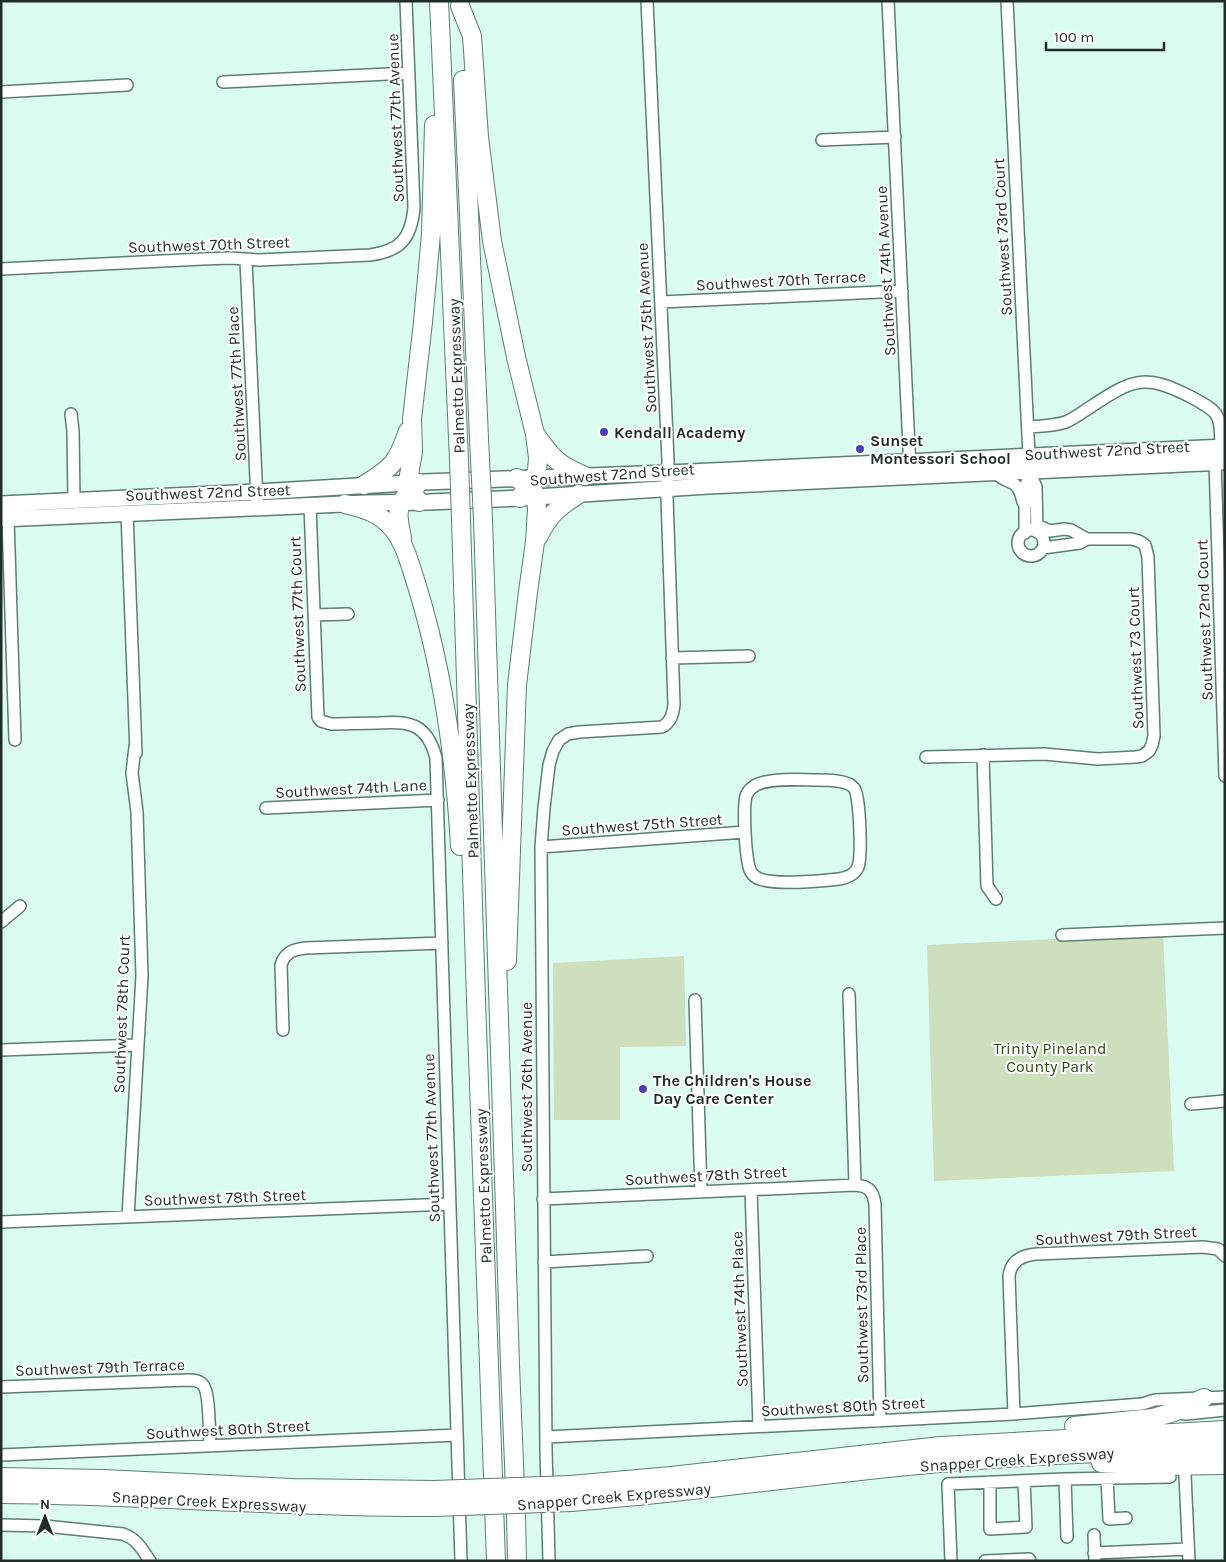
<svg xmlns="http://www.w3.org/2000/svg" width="1226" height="1562" font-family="Karla,sans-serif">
<rect width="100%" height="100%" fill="#dafcf1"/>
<!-- green -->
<path fill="#cddfbd" d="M1163,934L1174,1171L934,1181L927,945Z
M684,956L686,1046L620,1047V1120H554L553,963Z"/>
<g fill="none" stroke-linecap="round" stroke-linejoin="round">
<defs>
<path id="minor" d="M888,1L910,469
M1007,1L1029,456V471L1026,486L1027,501L1025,506V533
M223,82L409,73
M1,92L127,85
M822,140L895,137
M246,260L257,500
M1,269L203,259L230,258L259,260L370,255C400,251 411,239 414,208L406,1
M661,302L902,291
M71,414L73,431L74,501
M1028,427C1041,426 1054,426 1066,422C1075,418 1084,411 1092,406C1134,378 1146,374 1191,397C1221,413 1220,414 1221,447
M1215,462L1225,776
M1029,471L1036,487L1037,532
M996,473C1009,487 1017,475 1023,502
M310,505L318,717L321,721L331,724C346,724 362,723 378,723C409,721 427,723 436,758L461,1561
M127,513L136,753
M8,518L15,740
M1037,525L1050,531L1064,529L1071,530L1087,539
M1018 543a13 13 0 1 1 26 0a13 13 0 1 1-26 0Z
M314,615L348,614
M672,658L749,656
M983,755L987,886L996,899
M926,757L1044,754L1098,759L1136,757L1142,756L1149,751L1152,745L1154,736L1148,557L1145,545L1139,541L1131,539H1087L1080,543L1043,548
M816,780C826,780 848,780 854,788C860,795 862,857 858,867C855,874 847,878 839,879C821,881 776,885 760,879C756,878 753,875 751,872C745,861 743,808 746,796C747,793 750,789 753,787C765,777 800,780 816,780Z
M266,808L438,800
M541,847L745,832
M1,922L20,906
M1062,935L1225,928
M849,994L855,1185
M695,1000L701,1192
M283,1030L281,965C285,952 294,949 306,948L442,943
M1,1050L138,1045
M1191,1104L1225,1101
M751,1190L759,1426
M543,1199L855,1185C869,1186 873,1191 875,1204L880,1421
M128,1217L142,976L137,812L132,773L135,747
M1,1222L450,1204
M544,1262L647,1256
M1,1387L188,1380C193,1380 199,1380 203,1385C210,1392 209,1434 210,1446
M1175,1412L1186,1414L1225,1410
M1014,1414L1009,1276C1011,1260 1023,1255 1037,1254L1203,1247L1218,1249L1225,1256
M546,1437L1014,1414L1142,1404L1155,1400L1225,1397
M1,1455C153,1449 305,1441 457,1435
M1185,1475L1189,1561
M1107,1478L1109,1519L1126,1518
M1065,1479L1067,1537
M990,1482V1529L1026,1527L1024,1481
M1,1525L45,1526L123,1534C137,1539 142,1549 150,1561
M1094,1535L1095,1561
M1094,1553L1188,1549
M549,1561L546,1450L541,847L544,808L549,765L553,751L559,740L568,734L579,732L662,727C671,722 673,714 674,704L667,497L668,460L647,1
M951,1561L948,1484L1064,1479L1170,1477
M985,1561L1029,1559L1030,1561"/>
<path id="major" d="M1,504L257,492L424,482L668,473L1225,447
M1,519L366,503L429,502L520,498L708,486L1225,462"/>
<path id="highway" d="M439,1L459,460
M460,6L472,36L479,137L492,241L516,357L535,434L538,458L537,471L534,477L520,498
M463,80L480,460
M536,435C553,459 557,464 585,476
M364,485C393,467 397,463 408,431
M419,502L411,490L409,475L413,452L412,419L423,322L431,234L434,125
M345,504C366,509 380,513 394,530C406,546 411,568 417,586C443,670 455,758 460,846
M483,519L510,1365L516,1513L517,1561
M461,520L476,1000L496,1561
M538,537C550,514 557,508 579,494
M402,540C402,533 399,527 399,520C396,504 407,493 419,483
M507,961L517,685L528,592L535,542L537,509L536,497L533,490L517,478
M1074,1426L1153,1418L1174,1412L1204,1398
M1101,1463L1154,1466L1225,1465
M1,1477L103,1479L292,1488L434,1490
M571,1485L671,1476L941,1446L1225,1430
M1,1494C146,1495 290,1508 434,1507
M571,1502C687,1493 802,1476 918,1465C1020,1455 1123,1452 1225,1447"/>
</defs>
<!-- minor casing -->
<use href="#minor" stroke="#5e7d73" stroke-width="14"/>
<!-- major casing -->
<use href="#major" stroke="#5e7d73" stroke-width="18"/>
<!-- highway casing -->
<use href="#highway" stroke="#5e7d73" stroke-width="20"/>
<!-- minor -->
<use href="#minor" stroke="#fff" stroke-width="11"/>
<!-- major -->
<use href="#major" stroke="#fff" stroke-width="15"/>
<!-- highway -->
<use href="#highway" stroke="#fff" stroke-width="18"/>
<defs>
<path id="highway-bridge" d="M459,460L461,520
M480,460L483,519
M434,1490L571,1485
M434,1507L571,1502"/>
</defs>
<!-- highway-bridge casing -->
<use href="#highway-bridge" stroke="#5e7d73" stroke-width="20" stroke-linecap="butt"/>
<!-- highway-bridge -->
<use href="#highway-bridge" stroke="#fff" stroke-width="18"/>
</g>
<!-- markers -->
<g fill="#4a3eb5" stroke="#fff" stroke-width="2">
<circle cx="604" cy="432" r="5"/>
<circle cx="860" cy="449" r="5"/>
<circle cx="643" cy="1089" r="5"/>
</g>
<g text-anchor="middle" stroke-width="4" stroke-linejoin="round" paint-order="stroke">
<!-- street labels -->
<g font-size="16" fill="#1f2c28" stroke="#fff">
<text transform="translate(395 118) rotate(-92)" y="6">Southwest 77th Avenue</text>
<text transform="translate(1002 237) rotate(-93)" y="6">Southwest 73rd Court</text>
<text transform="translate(209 244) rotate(-2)" y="6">Southwest 70th Street</text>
<text transform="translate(885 271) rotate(-93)" y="6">Southwest 74th Avenue</text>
<text transform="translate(781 280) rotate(-3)" y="6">Southwest 70th Terrace</text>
<text transform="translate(646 328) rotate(-93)" y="6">Southwest 75th Avenue</text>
<text transform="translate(456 376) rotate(-92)" y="6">Palmetto Expressway</text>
<text transform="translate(236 384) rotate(-93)" y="6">Southwest 77th Place</text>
<text transform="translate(1107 450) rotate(-3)" y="6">Southwest 72nd Street</text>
<text transform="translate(612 474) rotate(-4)" y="6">Southwest 72nd Street</text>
<text transform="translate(208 492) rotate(-2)" y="6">Southwest 72nd Street</text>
<text transform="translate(297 614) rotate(-92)" y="6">Southwest 77th Court</text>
<text transform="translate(1204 620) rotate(-92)" y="6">Southwest 72nd Court</text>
<text transform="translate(1135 658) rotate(-92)" y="6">Southwest 73 Court</text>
<text transform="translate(470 781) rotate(-92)" y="6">Palmetto Expressway</text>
<text transform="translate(351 788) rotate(-3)" y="6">Southwest 74th Lane</text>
<text transform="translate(642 824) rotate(-4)" y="6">Southwest 75th Street</text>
<text transform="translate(121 1014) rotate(-88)" y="6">Southwest 78th Court</text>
<text transform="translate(526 1087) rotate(-90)" y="6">Southwest 76th Avenue</text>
<text transform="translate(431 1138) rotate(-92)" y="6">Southwest 77th Avenue</text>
<text transform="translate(706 1175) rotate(-3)" y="6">Southwest 78th Street</text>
<text transform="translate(483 1186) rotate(-92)" y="6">Palmetto Expressway</text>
<text transform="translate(225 1197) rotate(-2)" y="6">Southwest 78th Street</text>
<text transform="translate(1116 1235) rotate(-3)" y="6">Southwest 79th Street</text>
<text transform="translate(861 1305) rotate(-91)" y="6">Southwest 73rd Place</text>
<text transform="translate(739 1309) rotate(-92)" y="6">Southwest 74th Place</text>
<text transform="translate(100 1367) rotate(-2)" y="6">Southwest 79th Terrace</text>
<text transform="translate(843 1406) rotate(-3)" y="6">Southwest 80th Street</text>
<text transform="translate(228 1429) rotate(-3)" y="6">Southwest 80th Street</text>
<text transform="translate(1017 1459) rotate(-4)" y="6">Snapper Creek Expressway</text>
<text transform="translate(614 1496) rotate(-5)" y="6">Snapper Creek Expressway</text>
<text transform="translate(209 1501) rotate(3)" y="6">Snapper Creek Expressway</text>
</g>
<!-- poi labels -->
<g font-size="16" font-weight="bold" fill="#1f2c28" stroke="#fff" text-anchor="start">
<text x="614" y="438">Kendall Academy</text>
<text x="870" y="446">Sunset<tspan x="870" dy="18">Montessori School</tspan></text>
<text x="653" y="1086">The Children's House<tspan x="653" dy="18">Day Care Center</tspan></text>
</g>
<!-- park labels -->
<g font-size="16" fill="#314912" stroke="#fff">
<text x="1050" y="1054">Trinity Pineland<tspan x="1050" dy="18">County Park</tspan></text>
</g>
</g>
<!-- border -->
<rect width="1226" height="1562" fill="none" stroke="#1f2c28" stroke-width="5"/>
<!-- north arrow -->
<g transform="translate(45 1517)" stroke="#ffffff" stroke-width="4" paint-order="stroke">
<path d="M0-4L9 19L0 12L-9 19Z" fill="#1f2c28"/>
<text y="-8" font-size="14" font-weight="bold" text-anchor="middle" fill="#1f2c28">N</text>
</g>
<!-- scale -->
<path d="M1046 42v8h118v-8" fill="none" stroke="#1f2c28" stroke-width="2.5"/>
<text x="1054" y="42" font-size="15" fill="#1f2c28" stroke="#ffffff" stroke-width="4" paint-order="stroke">100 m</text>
</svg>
